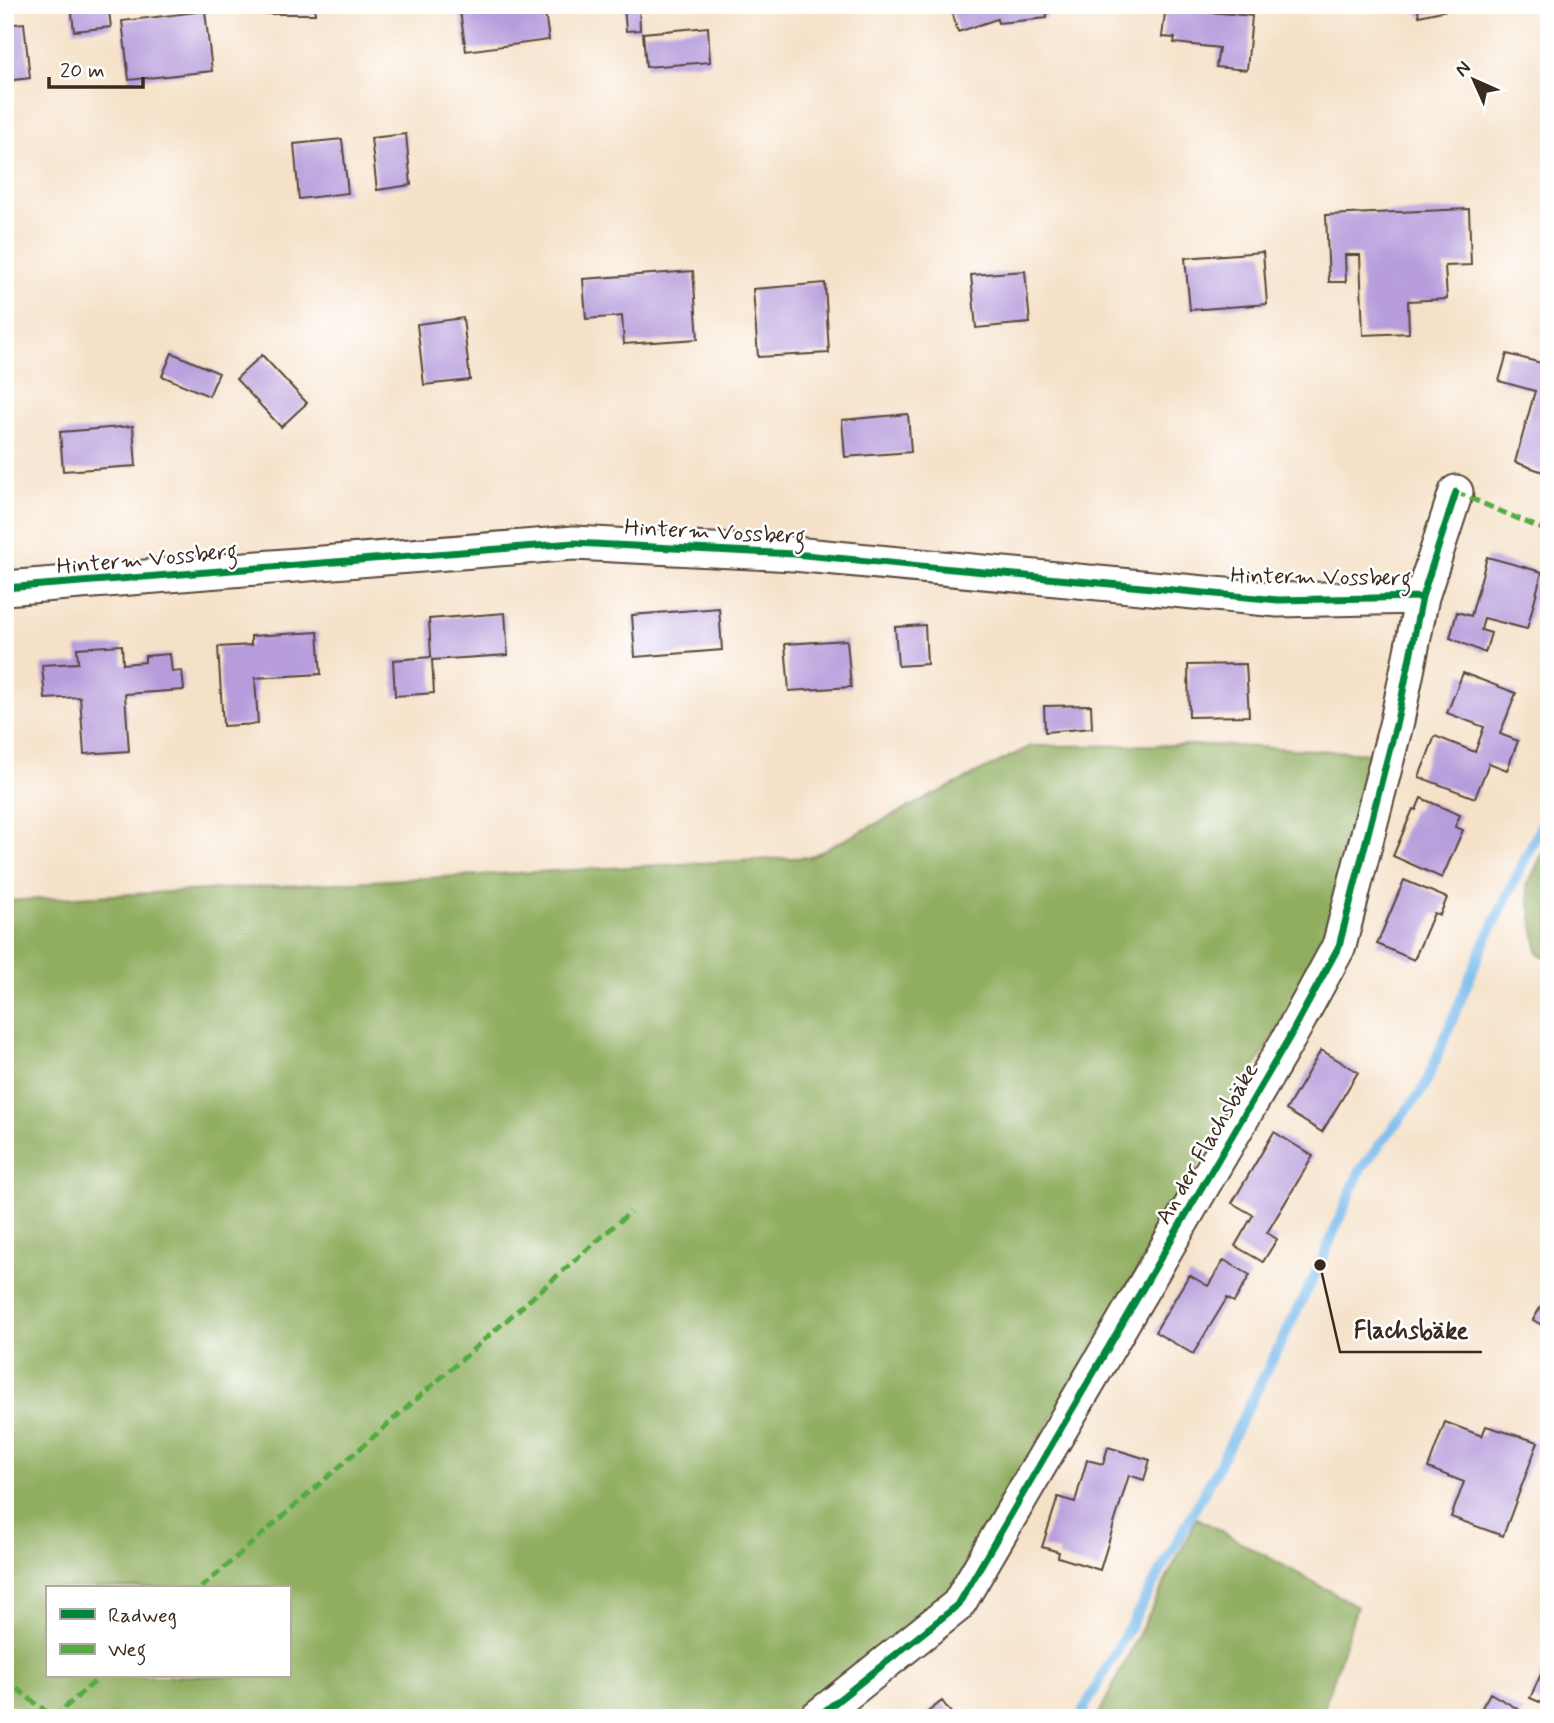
<svg xmlns="http://www.w3.org/2000/svg" width="1554" height="1723" font-family="Mynerve,sans-serif">
<rect width="100%" height="100%" fill="#fff"/>
<filter id="ink" filterUnits="userSpaceOnUse"><feTurbulence type="fractalNoise" baseFrequency=".0143" numOctaves="2"/><feDisplacementMap in="SourceGraphic" scale="14" xChannelSelector="R" yChannelSelector="G"/><feConvolveMatrix kernelMatrix="1 2 1 2 8 2 1 2 1" color-interpolation-filters="sRGB"/></filter>
<filter id="wash" filterUnits="userSpaceOnUse"><feTurbulence type="fractalNoise" baseFrequency=".00686" numOctaves="4" result="noise"/><feDisplacementMap in="SourceGraphic" scale="28" xChannelSelector="R" yChannelSelector="G"/><feGaussianBlur stdDeviation="1.57" result="paint"/><feColorMatrix in="noise" values="0 0 0 0 0 0 0 0 0 0 0 0 0 0 0 0 0 1.4 0 .05"/><feComposite in="paint" operator="in"/></filter>
<g filter="url(#wash)">
<rect width="100%" height="100%" fill="#f5e1c8"/>
<!-- forest -->
<path fill="#91ae60" stroke="#666c3f" stroke-width="2" fill-rule="evenodd" d="M1218,745L1370,753L1325,946L951,1592L797,1718H5V901L810,857L1031,746ZM47,1588H289V1676H47Z
M1549,840V958L1538,954L1527,886Z
M1197,1518L1357,1606L1321,1718H1097Z"/>
<g fill="none" stroke-linecap="round" stroke-linejoin="round">
<!-- stream -->
<path stroke="#76b9eb" stroke-width="10" d="M1079,1718L1216,1471L1320,1265L1360,1170L1424,1088L1480,953L1549,809"/>
</g>
<g id="blocks">
<!-- building -->
<path fill="#b69cdb" d="M71,5H108L111,27L74,31Z
M264,5H315V14H264Z
M459,5H544L549,40L466,51Z
M624,5H639L640,30L626,31Z
M950,5H1046L1047,18L998,23L997,19L958,32Z
M1417,5H1450L1451,9L1419,16Z
M1178,9L1252,16L1247,70L1216,67L1219,48L1174,43L1175,38L1162,37L1165,13L1177,14Z
M205,11L212,71L129,80L122,21Z
M24,23L30,78L5,81V25Z
M708,27L710,62L646,67L643,33Z
M406,134L411,185L377,190L371,138Z
M342,139L348,193L299,199L294,144Z
M1469,209L1471,265L1445,266L1447,299L1408,301L1409,333L1363,335L1360,255H1345L1346,282H1329L1326,215Z
M1263,252L1267,304L1190,310L1185,258Z
M693,271L698,339L624,344L622,316L586,319L583,279Z
M1025,271L1030,323L976,328L971,275Z
M825,283L829,353L758,357L753,289Z
M463,318L470,380L424,385L417,324Z
M172,353L219,373L209,396L162,376Z
M1507,354L1549,365V474L1515,462L1535,391L1499,381Z
M262,355L307,403L281,427L236,379Z
M908,414L911,452L845,457L842,420Z
M133,426L136,466L63,471L60,432Z
M1487,557L1542,572L1527,629L1484,618L1481,630L1491,633L1485,653L1450,638L1457,612L1471,616Z
M719,608L722,650L635,657L632,615Z
M505,613L508,655L432,660L434,693L395,696L393,660L431,657L429,619Z
M925,625L927,664L898,666L895,627Z
M318,632L321,674L255,678L258,724L223,726L218,647L251,645V636Z
M847,640L851,687L789,691L785,644Z
M122,645L123,664L145,662V656L170,654L172,672L182,671L184,690L125,694L129,751L84,754L80,697L45,699L42,665L78,663L77,648Z
M1246,664L1249,716L1189,717L1188,665Z
M1463,673L1516,693L1500,734L1518,741L1507,770L1489,763L1475,798L1419,777L1435,736L1475,752L1484,727L1447,713Z
M1091,705L1092,728L1045,732L1044,706Z
M1421,798L1460,815L1455,827L1463,830L1442,878L1393,856L1413,809L1416,810Z
M1404,880L1447,898L1440,915L1434,913L1414,960L1377,944Z
M1321,1050L1358,1072L1322,1132L1286,1110Z
M1274,1132L1313,1156L1267,1233L1277,1239L1263,1262L1235,1246L1253,1215L1232,1203Z
M1224,1260L1250,1275L1234,1302L1227,1298L1193,1354L1155,1332L1189,1275L1208,1286Z
M1549,1293V1329L1533,1320Z
M1445,1422L1482,1436L1486,1426L1538,1442L1503,1536L1451,1517L1464,1482L1428,1468Z
M1108,1447L1150,1460L1144,1480L1129,1475L1100,1570L1058,1557L1059,1552L1042,1547L1058,1497L1075,1502L1087,1460L1103,1464Z
M1549,1657V1706L1530,1698Z
M1490,1693L1523,1712L1520,1718H1476Z
M942,1701L955,1718H920Z"/>
</g>
</g>
<g filter="url(#ink)">
<use href="#blocks" fill-opacity="0" stroke="#574538" stroke-width="2"/>
<g fill="none" stroke-linecap="round" stroke-linejoin="round">
<defs>
<path id="street" d="M5,588L574,543L794,554L1278,600L1422,597
M816,1718L958,1605L1289,1038L1339,946L1397,721L1422,597L1456,492"/>
</defs>
<!-- street casing -->
<use href="#street" stroke="#574538" stroke-width="37"/>
<!-- street -->
<use href="#street" stroke="#fff" stroke-width="33"/>
<!-- quiet -->
<path stroke="#55ab43" stroke-width="5" stroke-dasharray="10 5" stroke-linecap="butt" d="M1456,492L1549,532
M201,1588L630,1212
M5,1679L54,1718
M53,1718L101,1676"/>
<defs>
<path id="cycleway" d="M5,588L574,543L794,554L1278,600L1422,597
M816,1718L958,1605L1289,1038L1339,946L1397,721L1422,597L1456,492"/>
</defs>
<!-- cycleway casing -->
<use href="#cycleway" stroke="#fff" stroke-width="11"/>
<!-- cycleway -->
<use href="#cycleway" stroke="#00873e" stroke-width="7"/>
</g>
</g>
<g text-anchor="middle" stroke-width="5" stroke-linejoin="round" paint-order="stroke">
<!-- street labels -->
<g font-size="23" fill="#3b2a1e" stroke="#fff">
<text transform="translate(715 531) rotate(3)" y="8">Hinterm Vossberg</text>
<text transform="translate(147 558) rotate(-5)" y="8">Hinterm Vossberg</text>
<text transform="translate(1321 576) rotate(1)" y="8">Hinterm Vossberg</text>
<text transform="translate(1206 1143) rotate(-60)" y="8">An der Flachsbäke</text>
</g>
</g>
<!-- callouts -->
<path fill="none" stroke="#3b2a1e" stroke-width="2.5" d="M1320 1265L1340 1352H1482"/>
<circle fill="#3b2a1e" stroke="#fff" stroke-width="2.5" cx="1320" cy="1265" r="7"/>
<g font-size="24" text-anchor="middle" font-weight="bold" fill="#3b2a1e" stroke="#fff" stroke-width="5" stroke-linejoin="round" paint-order="stroke">
<text x="1411" y="1338">Flachsbäke</text>
</g>
<!-- margin -->
<rect width="1554" height="1723" fill="none" stroke="#fff" stroke-width="28"/>
<!-- legend -->
<rect x="46" y="1586" width="245" height="91" fill="#ffffff" stroke="#b1aaa5" stroke-width="2"/>
<rect x="60" y="1609" width="35" height="10" fill="#00873e" stroke="#b1aaa5" stroke-width="2"/>
<text x="108" y="1622" font-size="21" fill="#3b2a1e">Radweg</text>
<rect x="60" y="1644" width="35" height="10" fill="#55ab43" stroke="#b1aaa5" stroke-width="2"/>
<text x="108" y="1656" font-size="21" fill="#3b2a1e">Weg</text>
<!-- north arrow -->
<g transform="translate(1474 80) rotate(315)" stroke="#ffffff" stroke-width="5" paint-order="stroke">
<path d="M0-5L12 26L0 18L-12 26Z" fill="#3b2a1e"/>
<text y="-10" font-size="19" font-weight="bold" text-anchor="middle" fill="#3b2a1e">N</text>
</g>
<!-- scale -->
<path d="M49 77v10h94v-10" fill="none" stroke="#3b2a1e" stroke-width="3.5"/>
<text x="60" y="77" font-size="21" fill="#3b2a1e" stroke="#ffffff" stroke-width="5" paint-order="stroke">20 m</text>
</svg>
